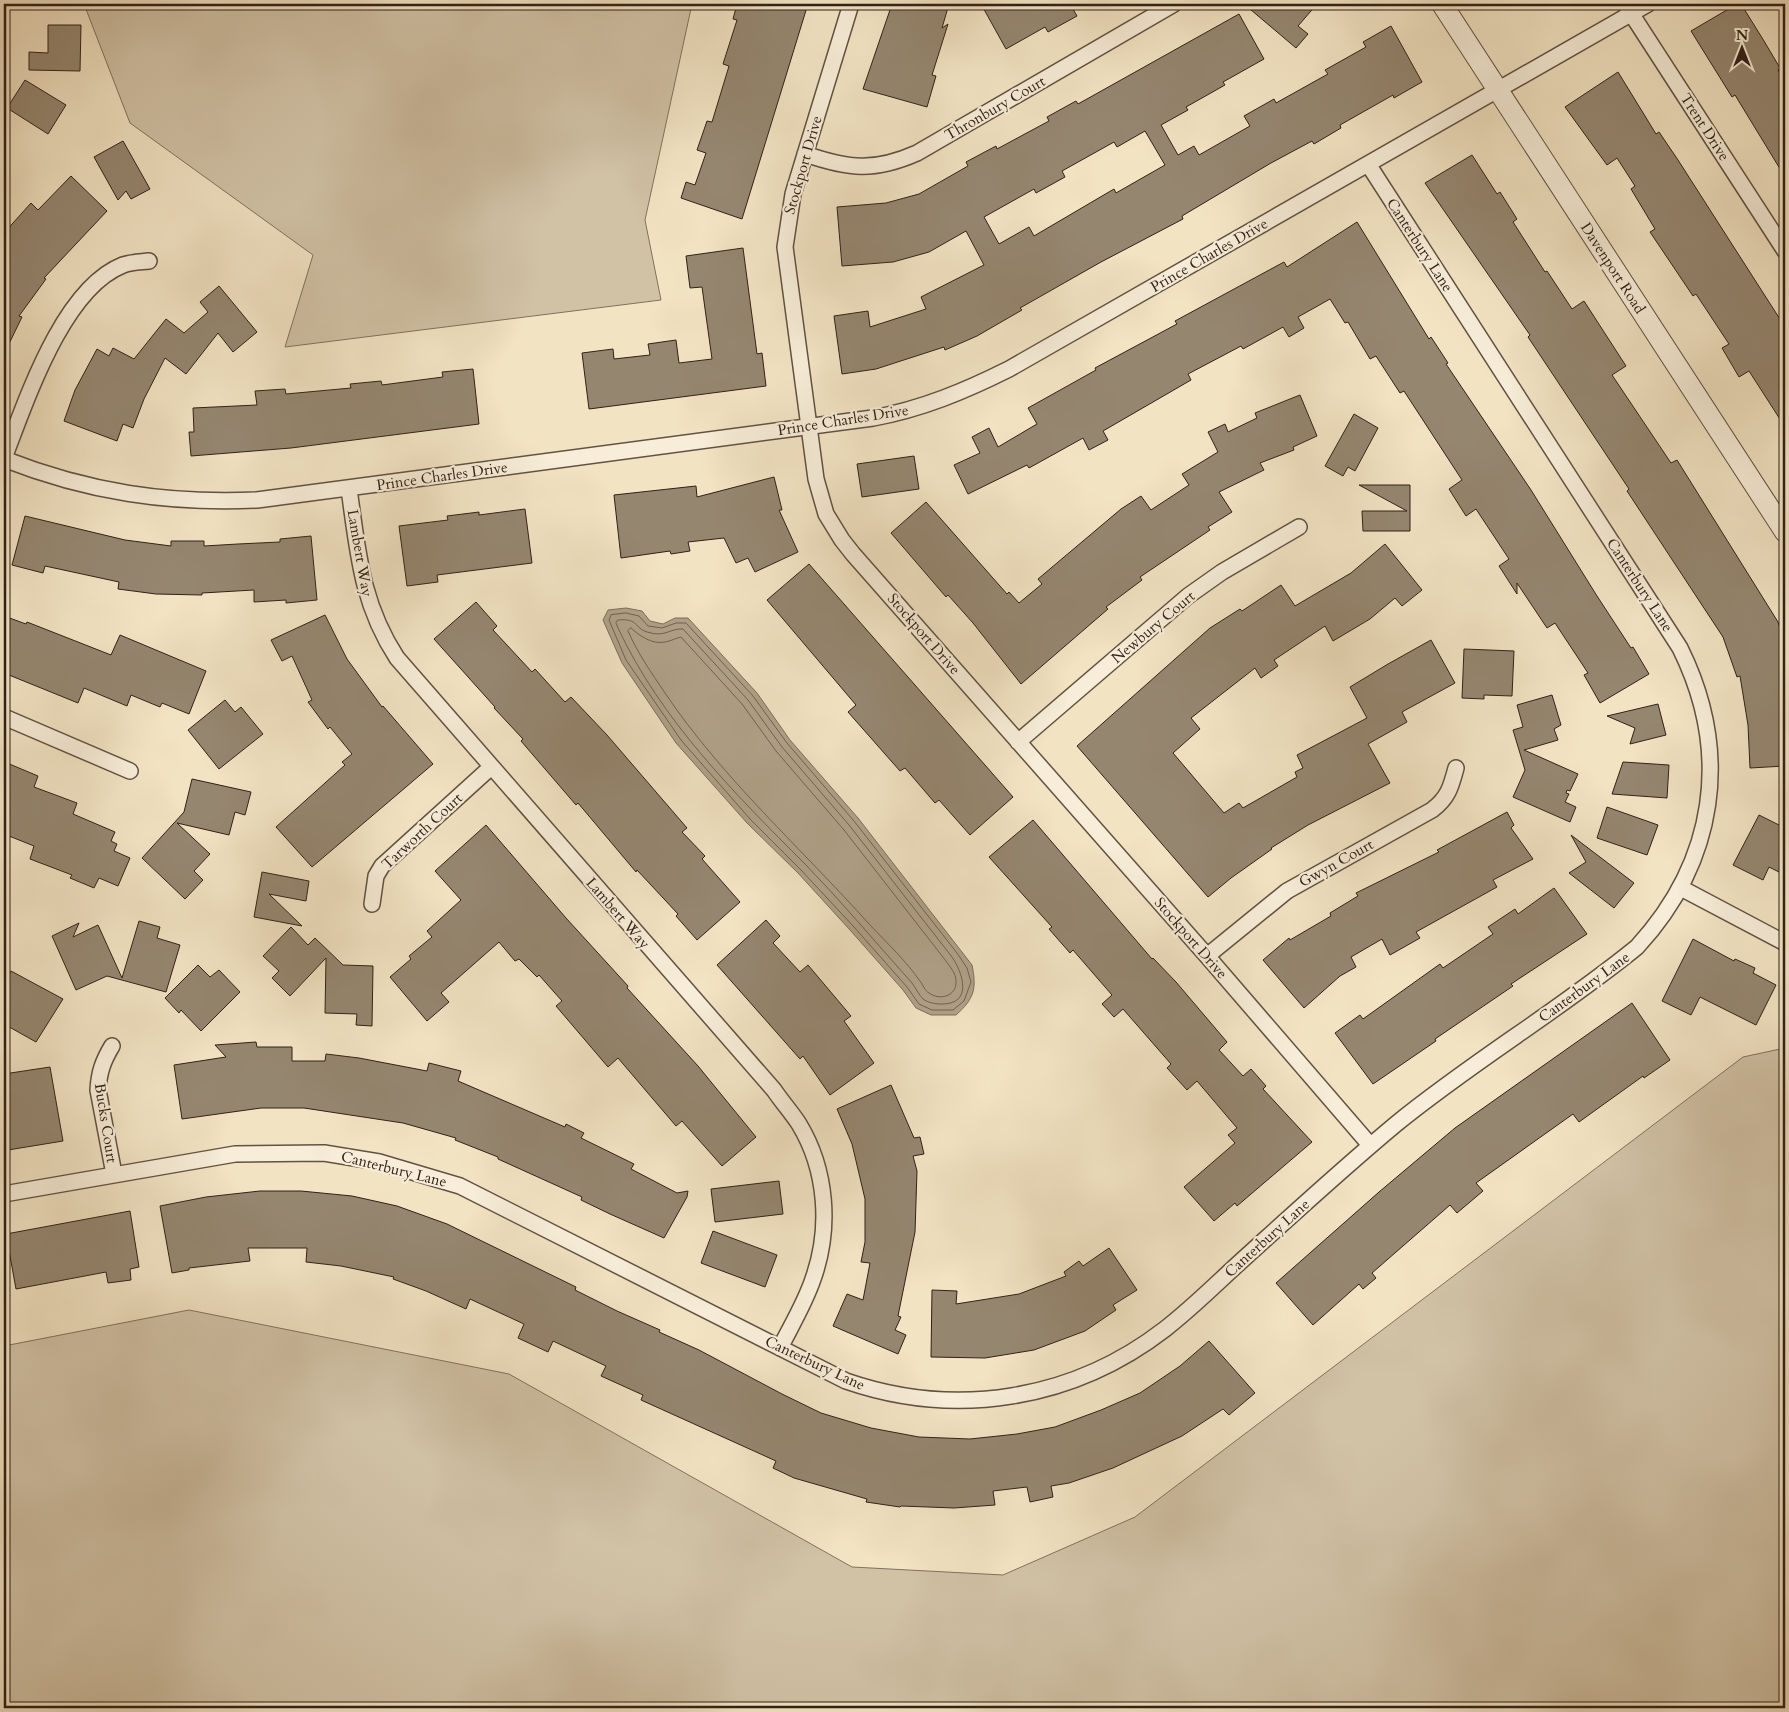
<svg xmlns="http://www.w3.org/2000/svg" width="1789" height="1712" font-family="Cardo,serif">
<rect width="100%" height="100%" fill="#f2e3c3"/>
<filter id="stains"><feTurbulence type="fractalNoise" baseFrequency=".004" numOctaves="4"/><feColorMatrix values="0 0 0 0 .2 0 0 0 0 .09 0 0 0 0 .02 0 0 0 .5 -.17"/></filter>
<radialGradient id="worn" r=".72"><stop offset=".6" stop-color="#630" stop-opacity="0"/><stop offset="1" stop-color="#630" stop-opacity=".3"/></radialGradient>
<!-- green -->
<path fill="#d1c2a6" stroke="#81725e" d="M84,4H692L645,220L661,300L285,347L313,255L130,123Z
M1785,1048V1708H4V1346L189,1310L509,1374L852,1567L1003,1575L1135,1517L1743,1057Z"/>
<!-- water -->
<path fill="#b0a189" stroke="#7d6e5b" d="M626,608L642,611L650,621L663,624L675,618H688L757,693L790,740L858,818L972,965C977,989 974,999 956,1015H931L916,1008L903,990L850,930L798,873L747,823L676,743L622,663L603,620L608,610Z"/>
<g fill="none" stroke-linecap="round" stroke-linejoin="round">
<!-- shore -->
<path stroke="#706150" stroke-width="1" d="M626,613L639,616L648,626L662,628L676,623H686L753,696L787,743L854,821L957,953L967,968L971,982L964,1001L953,1010H932L919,1004L907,987L854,927L801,870L750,819L681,740L626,660L609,620L611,615Z
M618,620C639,618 634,628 647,632C665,638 670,628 683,629L748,700L782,747L849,825L952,957C963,973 973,1004 942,1004C936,1004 928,1003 923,999C919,995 915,987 912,983C876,943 842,902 805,864C734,793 661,720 618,628L616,623Z
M631,628C641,637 654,646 669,641C673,640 676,638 681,637L742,704L776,751L844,830L946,961C950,967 956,973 956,981C957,996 940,1001 929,993C925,991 923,985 920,981C906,961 887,943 870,925C801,848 723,779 665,693C651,672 638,654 628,631Z"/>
</g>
<!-- building -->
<path fill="#958670" stroke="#312117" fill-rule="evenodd" d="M737,4H794L807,7L742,219L681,198L686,182L695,185L706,153L697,150L707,121L712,122L729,66L723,64L737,20L733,19Z
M892,4H949L942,28L948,24L932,75L936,76L927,107L863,89Z
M981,4H1070L1077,16L1048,32L1045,27L1006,49Z
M1244,4H1317L1298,26L1308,34L1296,48Z
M1737,4H1741L1764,41L1780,68L1778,70L1785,82V177L1735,95L1732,97L1691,31Z
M1239,14L1264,59L1223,82L1225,85L1186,107L1188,110L1161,125L1178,155L1194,146L1199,155L1250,126L1244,116L1274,99L1276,103L1328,74L1325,70L1366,47L1363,42L1391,26L1422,82L1394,98L1393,95L1340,125L1341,128L1314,144L1312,141L1271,163L1182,216L1183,219L1101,262L1020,308L1022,310L977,336L945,350L944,347L876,369L842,374L834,316L868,311L870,327L926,309L921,297L984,265L966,231L929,252L893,262L842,266L837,207L886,203L919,194L968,166L966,162L996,146L997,149L1049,121L1047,117L1076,101L1078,104ZM1145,131L1165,165L1116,193L1114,189L1034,236L1029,227L999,244L984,217L1034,189L1036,193L1065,177L1062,171L1114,142L1117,147Z
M48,25H81L80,71L29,70V52L48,53Z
M1618,72L1656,134L1659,132L1678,160L1785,327V427L1749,371L1739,377L1722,348L1729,344L1696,294L1693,296L1650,232L1655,229L1631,189L1635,186L1617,158L1607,165L1565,107Z
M25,80L66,105L48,134L7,108Z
M123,141L150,189L131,199L126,191L118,200L94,157Z
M1472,155L1497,194L1500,192L1517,219L1513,222L1545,272L1547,271L1572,309L1584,301L1626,366L1612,375L1671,463L1677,460L1778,622L1785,644V766L1750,768L1748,725L1740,676L1737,677L1723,637L1627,491L1629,489L1528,337L1530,335L1425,183Z
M71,176L107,211L44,278L46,279L19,316L22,317L4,354V233L31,203L38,210Z
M1357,222L1429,339L1431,337L1448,363L1446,364L1531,490L1597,596L1631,648L1633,647L1649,674L1600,703L1584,675L1588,673L1555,623L1547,628L1517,583V594L1499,566L1509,559L1476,509L1466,516L1449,489L1462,480L1404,391L1400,393L1376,356L1370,359L1348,322L1345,323L1330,299L1298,317L1304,328L1289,337L1283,327L1243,349L1241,346L1188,374L1191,380L1103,431L1108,440L1089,450L1083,438L1029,468L1027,465L968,494L954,465L980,453L972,437L989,428L998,447L1037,424L1028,408L1096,370L1095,368L1177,324L1175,321L1284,262L1287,267Z
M743,248L757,354L762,353L766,386L589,409L582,353L613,349L614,359L650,355L648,344L676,340L679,363L712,359L702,287L690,288L686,256Z
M219,286L257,332L233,352L218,333L186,374L165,358L144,399L133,428L123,424L117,441L64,421L75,390L97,349L109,356L113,348L134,359L166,319L184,333L208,312L200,302Z
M473,369L479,424L291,448L191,456L189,432H194L193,408L257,405L255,391L285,389L286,394L351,388L350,384L381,381L382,385L443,377L442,372Z
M1300,395L1317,436L1293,447L1294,450L1260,463L1264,470L1219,492L1232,512L1208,527L1210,530L1140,577L1142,580L1106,607L1108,609L1021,684L973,623L948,595L946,597L891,533L926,502L1007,594L1009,592L1019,603L1042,584L1038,579L1121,509L1141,496L1151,510L1189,485L1182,474L1218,452L1208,432L1225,424L1228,432L1257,418L1255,413Z
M1354,414L1378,428L1355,471L1348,467L1343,476L1325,466Z
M914,456L919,489L862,497L857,464Z
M774,477L782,510H779L798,552L755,572L748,558L736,563L724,538L688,542L690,551L671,554L670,551L621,558L614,495L696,486L697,497Z
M1359,485H1410V531H1363L1362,511H1407Z
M525,509L532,563L437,575L438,582L407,586L399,526L448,520L447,516L479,512V515Z
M25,516L125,540L171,546V541H204V546L238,544L280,542V539L311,536L317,600L286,603V600L254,602V590L202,593V595L156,594L118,589L119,582L45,566L43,573L12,565Z
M1385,544L1422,590L1402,606L1395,598L1370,619L1333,641L1325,626L1274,660L1278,666L1261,678L1255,668L1191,718L1200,729L1173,753L1224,813L1239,803L1243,808L1297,777L1295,772L1303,768L1297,755L1367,718L1350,687L1388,664L1431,640L1455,683L1402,712L1407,722L1368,744L1390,783L1308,825L1271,848L1272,849L1231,878L1208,897L1077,746L1210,628L1240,609L1242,611L1281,585L1295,606L1351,573Z
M809,564L1013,797L970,835L939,800L935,803L905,768L900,771L848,712L856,705L767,600Z
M476,602L497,626L493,630L532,672L535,669L565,702L571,697L607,735L687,828L682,832L705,856L702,859L740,902L697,940L676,916L678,914L637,870L636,872L578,803L576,805L521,741L523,739L494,708L495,707L434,639Z
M325,615L347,659L382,707L383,706L433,764L312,867L276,827L345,765L342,762L352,754L330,727L328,729L308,702L312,700L292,656L282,661L271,640Z
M4,616L26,624L27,622L111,655L120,635L206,671L189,714L162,703L160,707L131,695L127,706L84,688L78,703L4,673Z
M1464,649L1514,651L1512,696L1484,695V699L1462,698Z
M1552,695L1561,725L1554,729L1558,740L1524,750L1578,774L1570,791L1567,790L1566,793L1569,794L1565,802L1576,807L1570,822L1513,797L1525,770L1513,730L1523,727L1517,705Z
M225,700L235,712L241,707L263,734L219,769L188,730Z
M1658,704L1666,735L1630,744L1635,728L1607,716Z
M1623,762L1669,765L1667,798L1612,794Z
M7,763L38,776L34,787L77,803L73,814L115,832L111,841L117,844L114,851L130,858L118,886L99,878L94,888L70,878L72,875L30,859L34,846L4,834V772Z
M192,779L251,792L245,815L235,812L229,835L177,823L210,854L194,871L203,880L185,899L142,858L184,812Z
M1607,807L1658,825L1647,855L1597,838Z
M1507,812L1514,825L1511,828L1533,859L1493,880L1497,887L1416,932L1420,938L1390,955L1382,939L1351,957L1356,967L1340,976L1304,1008L1263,960L1289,938L1290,940L1331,916L1330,913L1358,896L1356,893L1439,852L1437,850Z
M1759,815L1785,828V875L1769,867L1763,880L1733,865Z
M1033,820L1152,959L1153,958L1176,982L1227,1042L1219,1050L1243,1076L1251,1069L1266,1086L1263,1089L1312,1142L1237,1206L1235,1203L1214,1221L1184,1187L1235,1143L1228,1135L1237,1128L1197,1081L1187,1090L1167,1068L1171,1064L1123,1009L1114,1017L1102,1004L1112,995L1073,950L1070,953L1049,929L1052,927L989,857Z
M486,825L566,918L628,986L627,988L698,1066L756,1137L722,1166L682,1121L676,1126L618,1058L608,1067L556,1006L562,1001L539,975L537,977L519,959L515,961L499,942L441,993L449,1002L427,1021L390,977L411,959L409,956L432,937L427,931L461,900L435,871Z
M1571,835L1634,883L1614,908L1569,873L1586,862Z
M262,872L309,881L306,901L269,894L302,926L254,917Z
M1554,888L1587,934L1511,984L1513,986L1435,1039L1436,1041L1373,1084L1335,1033L1360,1015L1363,1019L1440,964L1443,968L1493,934L1488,927L1515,909L1518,914Z
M766,920L780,936L773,943L800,972L808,965L851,1016L844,1021L874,1063L830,1095L803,1056L800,1059L717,965Z
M139,921L160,927L157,938L180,945L166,992L107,976L76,990L52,936L79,923L73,937L98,925L122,978Z
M291,927L308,945L315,938L343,965L373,966L372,1026L356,1025L357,1014L325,1013L326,958L290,996L272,978L279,971L263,956Z
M1693,939L1734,961L1735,959L1755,968L1753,973L1776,985L1756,1025L1700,997L1691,1015L1662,1001Z
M198,965L210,977L219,970L240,992L201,1031L181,1010L179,1013L165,998Z
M11,971L63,999L36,1042L4,1024V985Z
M1632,1003L1670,1060L1644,1078L1643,1076L1579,1122L1573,1114L1476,1183L1483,1191L1457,1213L1450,1205L1372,1273L1376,1278L1363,1289L1359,1284L1313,1325L1276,1283L1379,1192L1455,1128Z
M256,1042L257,1047H292V1061H325L326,1054L359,1058L427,1071L429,1063L461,1071L458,1081L565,1127L566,1124L584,1133L581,1138L634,1164L631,1169L677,1193L688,1191L687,1197L664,1238L610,1214L581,1200L582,1197L498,1159V1157L455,1140L456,1138L403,1123L304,1108H261L182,1119L174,1065L226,1057L215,1045Z
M50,1067L63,1141L8,1150L4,1126V1074Z
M891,1085L914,1138L920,1137L924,1154L913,1156L917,1171L915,1232L898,1316L901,1317L895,1330L906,1335L898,1354L833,1326L847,1294L863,1300L870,1263L861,1262L865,1242V1199L852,1144L837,1109Z
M779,1181L783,1214L715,1222L711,1189Z
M260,1191H301L352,1196L397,1206L447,1224L576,1287L575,1290L617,1311L660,1330L659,1332L699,1350L782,1394L821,1413L871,1428L919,1437L970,1439L1017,1434L1055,1427L1101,1410L1140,1393L1180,1366L1209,1341L1255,1393L1229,1415L1223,1409L1182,1436L1113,1468L1069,1483L1051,1486L1053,1497L1030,1502L1027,1487L993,1491L995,1505L954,1508L901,1506L900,1507L866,1502L867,1499L794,1478L773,1468L776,1461L641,1400L643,1395L601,1376L606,1366L553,1341L548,1352L518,1338L524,1324L470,1299L466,1309L426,1291L393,1279L394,1277L341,1266L306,1262L307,1248H248L250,1261L189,1268V1270L172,1273L160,1206L206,1197Z
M130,1211L139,1267L130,1269L131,1280L108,1283L106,1272L16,1289L6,1234Z
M713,1231L777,1255L765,1287L701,1263Z
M1109,1248L1137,1290L1113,1305L1116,1310L1085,1331L1034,1350L985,1358L931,1357L932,1290L957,1291L956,1304L1019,1294L1066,1276L1064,1272L1079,1261L1083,1266Z"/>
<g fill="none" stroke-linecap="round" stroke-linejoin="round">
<defs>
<path id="minor" d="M851,4L793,194L785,247L816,479L826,514L842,540L853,554L1207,956L1370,1145
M1625,4L1785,251
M805,154C849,169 874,172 917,153L1174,4
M4,458C26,402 62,289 123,265C131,262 140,262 149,261
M4,459C88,492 167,504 257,500L873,418C922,409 965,391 1009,369L1648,4
M349,489C358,552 361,603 397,658L774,1090C782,1102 792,1113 799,1124C827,1170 831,1229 813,1279C805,1303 791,1326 780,1348
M4,717L130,771
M1018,742L1188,596L1222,572L1299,527
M1681,888L1785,943
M372,904L376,876L382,866L490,768
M1207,956L1287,891L1432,810C1448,798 1451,787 1456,768
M112,1046C103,1061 99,1072 98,1090L114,1174
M4,1194L235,1154L324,1153L379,1162L460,1186L846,1381C956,1419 1073,1400 1165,1329C1191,1309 1215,1285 1239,1263C1291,1216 1342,1169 1396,1124C1473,1061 1560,1010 1637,947C1716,861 1732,753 1680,648L1368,164"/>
<path id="tertiary" d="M1442,4L1785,532"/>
</defs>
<!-- minor casing -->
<use href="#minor" stroke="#615242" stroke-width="18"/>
<!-- tertiary casing -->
<use href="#tertiary" stroke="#615242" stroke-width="22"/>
<!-- path -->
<path stroke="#312117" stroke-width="3" stroke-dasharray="1 2.5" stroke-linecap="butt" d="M4,1705L130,1708"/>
<!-- minor -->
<use href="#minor" stroke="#f7edd8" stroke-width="15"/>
<!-- tertiary -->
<use href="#tertiary" stroke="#f7edd8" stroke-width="20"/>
</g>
<g text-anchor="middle" stroke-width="4.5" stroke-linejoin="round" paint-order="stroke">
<!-- street labels -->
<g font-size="15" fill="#312117" stroke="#f7edd8">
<text transform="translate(995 108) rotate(-30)" y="5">Thronbury Court</text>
<text transform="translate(1705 127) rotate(57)" y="5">Trent Drive</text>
<text transform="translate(803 165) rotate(-74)" y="5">Stockport Drive</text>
<text transform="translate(1420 245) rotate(57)" y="5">Canterbury Lane</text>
<text transform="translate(1209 255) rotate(-30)" y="5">Prince Charles Drive</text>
<text transform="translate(1613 268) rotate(57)" y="5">Davenport Road</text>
<text transform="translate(843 420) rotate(-9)" y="5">Prince Charles Drive</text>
<text transform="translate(442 476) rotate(-8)" y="5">Prince Charles Drive</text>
<text transform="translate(360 553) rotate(80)" y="5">Lambert Way</text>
<text transform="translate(1640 585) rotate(57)" y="5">Canterbury Lane</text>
<text transform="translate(1153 627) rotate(-40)" y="5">Newbury Court</text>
<text transform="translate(924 634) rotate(49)" y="5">Stockport Drive</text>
<text transform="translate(422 831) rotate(-43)" y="5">Tarworth Court</text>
<text transform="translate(1336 863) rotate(-29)" y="5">Gwyn Court</text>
<text transform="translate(618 913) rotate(49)" y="5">Lambert Way</text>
<text transform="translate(1191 938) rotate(49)" y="5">Stockport Drive</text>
<text transform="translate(1584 987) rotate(-36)" y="5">Canterbury Lane</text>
<text transform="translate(106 1123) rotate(81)" y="5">Bucks Court</text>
<text transform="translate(394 1169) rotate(14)" y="5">Canterbury Lane</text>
<text transform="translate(1267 1238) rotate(-42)" y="5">Canterbury Lane</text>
<text transform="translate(815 1363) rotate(25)" y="5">Canterbury Lane</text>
</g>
</g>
<!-- margin -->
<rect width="1789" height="1712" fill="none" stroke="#f2e3c3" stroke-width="20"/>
<rect x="5" y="5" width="1779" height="1702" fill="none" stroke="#312117" stroke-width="2.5"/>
<rect x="10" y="10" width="1769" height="1692" fill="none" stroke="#312117"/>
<!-- north arrow -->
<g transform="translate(1742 48)" stroke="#f7edd8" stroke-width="4" paint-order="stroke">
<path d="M0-4L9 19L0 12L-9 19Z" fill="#312117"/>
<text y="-8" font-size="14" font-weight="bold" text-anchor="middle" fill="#312117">N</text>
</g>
<rect width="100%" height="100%" filter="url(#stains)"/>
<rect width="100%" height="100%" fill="url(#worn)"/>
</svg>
